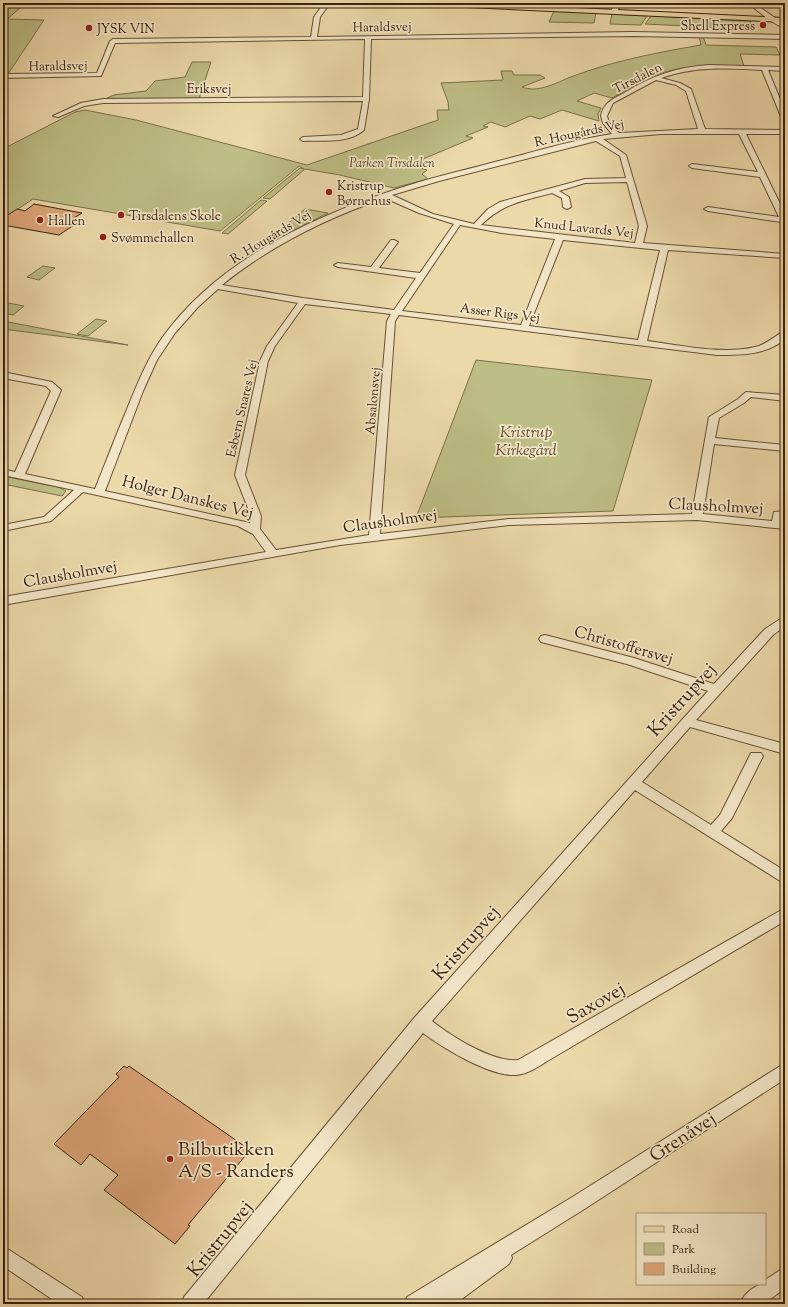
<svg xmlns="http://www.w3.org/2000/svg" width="788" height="1307" font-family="'Sorts Mill Goudy',serif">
<rect width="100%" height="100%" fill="#ecd9aa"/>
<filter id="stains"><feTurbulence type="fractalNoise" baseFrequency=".005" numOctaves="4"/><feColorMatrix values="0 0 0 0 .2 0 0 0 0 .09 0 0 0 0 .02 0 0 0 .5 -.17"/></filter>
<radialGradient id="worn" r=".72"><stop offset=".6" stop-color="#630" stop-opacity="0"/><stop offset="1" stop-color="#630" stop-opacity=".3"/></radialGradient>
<!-- green -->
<path fill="#bdbe85" stroke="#7c704a" d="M3,3H35L25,4L7,19L44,20L8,74L3,75Z
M554,11L596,13L594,23L549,22Z
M612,14L647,16L641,25L610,24Z
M651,16L751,21L749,29L645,24Z
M699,36H703L706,45L776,47L780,55L740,54L744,66C716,66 686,64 659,74C643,80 627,90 612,98L594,93L577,101L601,108L598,114L599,121L562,110L540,119L530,116L505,127L491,122L483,126L488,127L466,136L473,138L423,159V161L426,162L418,165V167L427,170L422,174L428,179L394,188L340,175L305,169L270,199L263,198L300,168L304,169L299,166L220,231L33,199L3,219V149L75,112L85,110L136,120L307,165L438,120L437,110H449L448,102L441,83L503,80L501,71H512L514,75H540L545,78L522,87C537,93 554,84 568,78C612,61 655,53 701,45Z
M192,62H211L199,99L103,100L114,95L146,91L155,81L185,77Z
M261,200L267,201L228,234L222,233Z
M305,209L328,213L270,242L267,241Z
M43,266L55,268L39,280L27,277Z
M3,302L24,306L13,315L3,313Z
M96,319L107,321L88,336L77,334Z
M3,321L128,345L3,329Z
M476,360L652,380L613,511L416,518Z
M3,476L58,487L66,491L62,496L3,484Z"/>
<!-- building -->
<path fill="#dfa77b" stroke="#3a220f" d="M34,204L82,213L72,219L80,221L59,235L3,225V218L17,209L25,211Z
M124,1066L127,1068L129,1066L250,1150L188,1225L190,1226L175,1244L104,1190L118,1175L90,1154L81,1165L54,1144L119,1077L116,1074Z"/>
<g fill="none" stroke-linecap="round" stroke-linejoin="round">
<defs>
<path id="minor" d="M324,3H330L320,17L317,37L633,32L785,35V39L633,36L371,39L369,99L364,130C349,144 322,140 303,141L300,139L303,137L341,135L358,129L363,101L103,103L84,106L58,117L53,116L81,103L103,99L363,97L365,39L115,43L101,76L3,78V74L97,73L110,41L113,39L311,37L314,17Z
M615,3H621L617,12L614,14L611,12Z
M748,3H754L785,25V29L769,20Z
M709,65L785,67V71L768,70L785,111V121L782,119L762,70C728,68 694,66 661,78L680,83L691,89L705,129L785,130V134H746L785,214V224L781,222L708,211L704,209L708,207L779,217L760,177L692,168L689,166L692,164L758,172L739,134H661L603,139L626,155L647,226L643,243L785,254V258L668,250L647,341C681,345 721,355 755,347C768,344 777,334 785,331V339C767,355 740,355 717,355L399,315L395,321L380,534L509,519L692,514L709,417L738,399L746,392L785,395V401L751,397L744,403L719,418L715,438L785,445V451L714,444L703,514L772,521L774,512L785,511L783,522L785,523V529L697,520L509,525L340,545L3,605V597L266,552L253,534L238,526L83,492L51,521L3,531V525L44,517L74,490L3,475V469L15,472L51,391L46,386L3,378V372L52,382L61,390L25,474L95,489C105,464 115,438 125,414C136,387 146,361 162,338C218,260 312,217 400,188C430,178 461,171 491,163C531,153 571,140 612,134L603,123L601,116C603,103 613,99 624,93C651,76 677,67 709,65ZM656,80L676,85L686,91L698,129L619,133L609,123L607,116L613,103ZM596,141L620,156L626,178L585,179L500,202L488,209L474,224L433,214L392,195L439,181ZM627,182L639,226L635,243L481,225C504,203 522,201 552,193L562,198L563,207L567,209L571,207L569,197L559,191L585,183ZM385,198L419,213L454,224L420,273L379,268L398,242L394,240H391L371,267L338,263L334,265L338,267L416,278L394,310L303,298L222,285C270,246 327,218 385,198ZM460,225L502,233L555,239L521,325L402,311ZM563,240L660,250L638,340L529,326ZM218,289L298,303L267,346L260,361L235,475L251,516L250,523L105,491L143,391L157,360L175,333L198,307ZM305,304L391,314L387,321L369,535L276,550L260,529L261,516L245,475L268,361L275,346Z
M785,616V626L773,635L696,720L785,744V754L690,727L642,782L711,825L720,815L751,753H761L763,756L732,818L721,831L785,871V884L635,790L432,1021C451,1036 493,1063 518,1060L785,908V921L549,1060C539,1066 527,1075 515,1075C489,1076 443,1048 423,1033L203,1304H182L184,1297L415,1017L708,691L627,664L541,642L539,639L541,636L545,635L634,658L714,684L765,629Z
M785,1063V1079L586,1208L511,1255L512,1258L509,1264L455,1304H405L407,1297L574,1196Z
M3,1246L82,1297L84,1304H59L3,1266Z
M785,1267V1288L764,1304H740C743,1295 755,1284 765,1284V1280Z"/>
<path id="major" d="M421,3H469L785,18V22L424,5Z"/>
</defs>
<!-- minor casing -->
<use href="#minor" stroke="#665036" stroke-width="2"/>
<!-- major casing -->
<use href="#major" stroke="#3a220f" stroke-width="2"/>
<!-- minor -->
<use href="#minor" fill="#f3e6c8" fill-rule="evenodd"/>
<!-- major -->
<use href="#major" fill="#ecd9aa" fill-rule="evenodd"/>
</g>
<!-- markers -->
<g fill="#8f2418" stroke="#f3e6c8" stroke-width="1.5">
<circle cx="763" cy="25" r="4"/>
<circle cx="89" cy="28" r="4"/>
<circle cx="329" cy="192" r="4"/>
<circle cx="121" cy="215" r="4"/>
<circle cx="40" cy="220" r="4"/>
<circle cx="103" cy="237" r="4"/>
<circle cx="170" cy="1159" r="4"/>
</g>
<g text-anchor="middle" stroke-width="3.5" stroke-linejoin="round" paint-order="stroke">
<!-- far-poi labels -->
<g font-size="13" fill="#3a220f" stroke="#f3e6c8" text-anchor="start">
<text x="755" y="30" text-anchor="end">Shell Express</text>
<text x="97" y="33">JYSK VIN</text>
<text x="337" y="190">Kristrup<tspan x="337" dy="15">Børnehus</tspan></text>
<text x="129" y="220">Tirsdalens Skole</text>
<text x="48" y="225">Hallen</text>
<text x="111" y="242">Svømmehallen</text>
</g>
<!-- far-street labels -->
<g font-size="13" fill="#3a220f" stroke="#f3e6c8">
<text transform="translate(382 26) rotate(-1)" y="5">Haraldsvej</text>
<text transform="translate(58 65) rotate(-1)" y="5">Haraldsvej</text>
<text transform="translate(637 77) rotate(-27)" y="5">Tirsdalen</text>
<text x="209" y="93">Eriksvej</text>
<text transform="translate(579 132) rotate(-12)" y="5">R. Hougårds Vej</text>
<text transform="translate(584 227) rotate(6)" y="5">Knud Lavards Vej</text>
<text transform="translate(270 236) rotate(-31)" y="5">R. Hougårds Vej</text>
<text transform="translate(500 312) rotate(7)" y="5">Asser Rigs Vej</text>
<text transform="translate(372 401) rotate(-85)" y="5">Absalonsvej</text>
<text transform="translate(241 408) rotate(-77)" y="5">Esbern Snares Vej</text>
</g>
<!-- far-park labels -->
<g font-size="13" font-style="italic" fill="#5b492c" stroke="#f3e6c8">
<text x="392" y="167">Parken Tirsdalen</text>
</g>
<!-- park labels -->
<g font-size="16" font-style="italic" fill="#5b492c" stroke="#f3e6c8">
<text x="526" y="437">Kristrup<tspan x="526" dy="18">Kirkegård</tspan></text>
</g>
<!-- street labels -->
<g font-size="16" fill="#3a220f" stroke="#f3e6c8">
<text transform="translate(188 496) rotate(14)" y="6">Holger Danskes Vej</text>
<text transform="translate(716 505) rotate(3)" y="6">Clausholmvej</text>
<text transform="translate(390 520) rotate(-8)" y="6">Clausholmvej</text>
<text transform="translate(70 573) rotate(-10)" y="6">Clausholmvej</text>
<text transform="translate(624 644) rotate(16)" y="6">Christoffersvej</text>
</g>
<!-- near-street labels -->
<g font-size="19" fill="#3a220f" stroke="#f3e6c8">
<text transform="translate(681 699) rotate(-48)" y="7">Kristrupvej</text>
<text transform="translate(465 942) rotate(-49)" y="7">Kristrupvej</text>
<text transform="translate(595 1002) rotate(-30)" y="7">Saxovej</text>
<text transform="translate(682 1136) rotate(-33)" y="7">Grenåvej</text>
<text transform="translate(219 1238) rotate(-51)" y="7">Kristrupvej</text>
</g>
<!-- near-poi labels -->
<g font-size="19" fill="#3a220f" stroke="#f3e6c8" text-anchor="start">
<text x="178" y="1155">Bilbutikken<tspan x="178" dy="22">A/S - Randers</tspan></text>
</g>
</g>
<!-- margin -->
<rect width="788" height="1307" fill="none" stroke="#ecd9aa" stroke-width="16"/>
<rect x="4" y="4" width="780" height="1299" fill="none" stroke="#3a220f" stroke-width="2"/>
<rect x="8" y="8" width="772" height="1291" fill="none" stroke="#3a220f"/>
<!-- legend -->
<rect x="636" y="1213" width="130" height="72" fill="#f3e6c8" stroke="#a9987e"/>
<rect x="644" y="1226" width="20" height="6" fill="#ecd9aa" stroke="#a9987e"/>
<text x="672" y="1233" font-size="12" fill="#3a220f">Road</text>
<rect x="644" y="1243" width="20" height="12" fill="#bdbe85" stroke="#a9987e"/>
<text x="672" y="1253" font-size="12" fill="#3a220f">Park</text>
<rect x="644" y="1263" width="20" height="12" fill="#dfa77b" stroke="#a9987e"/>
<text x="672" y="1273" font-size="12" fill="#3a220f">Building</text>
<rect width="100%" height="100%" filter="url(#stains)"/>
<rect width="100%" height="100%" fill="url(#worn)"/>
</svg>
